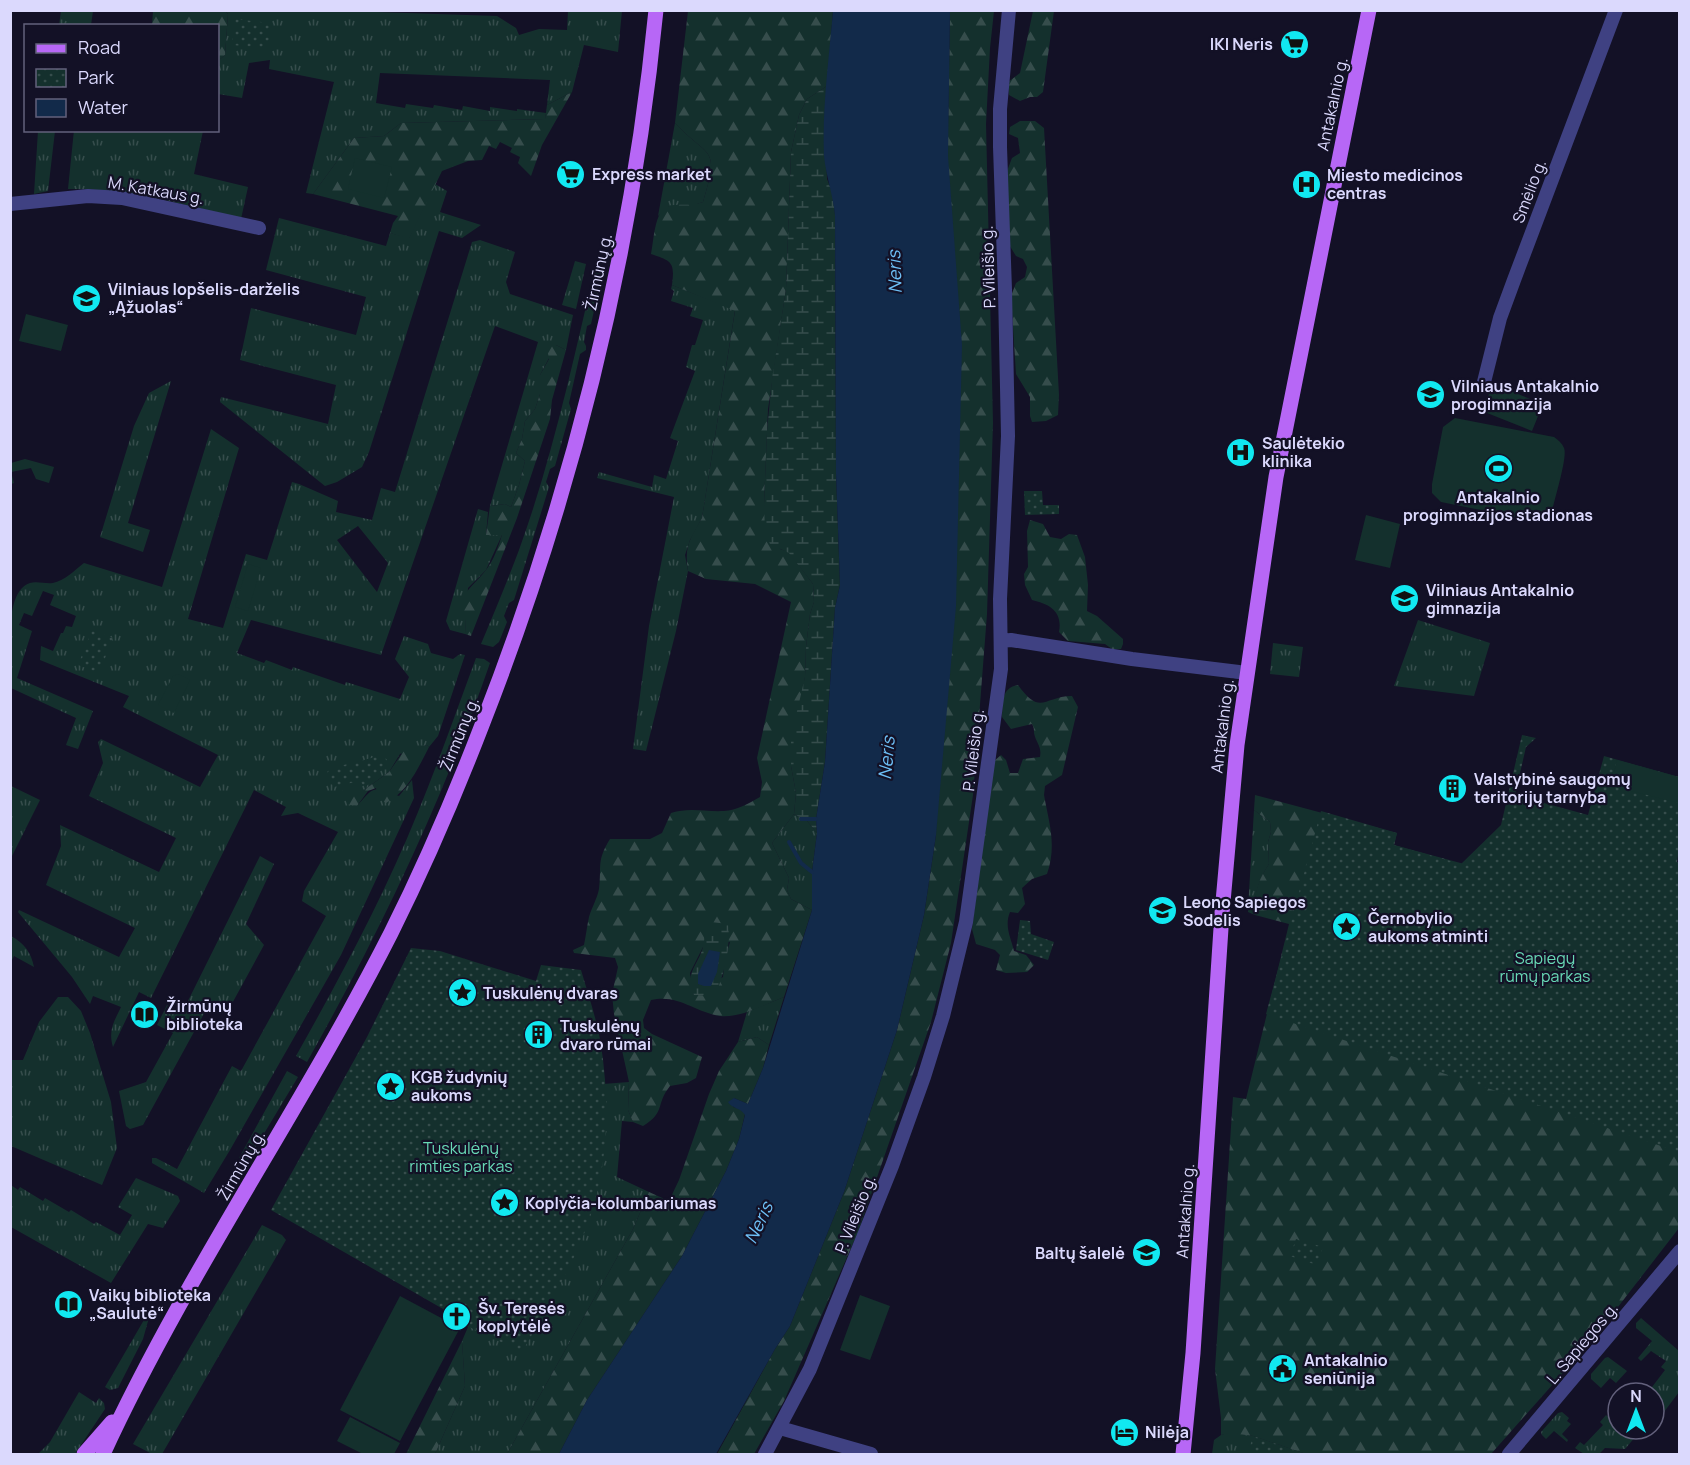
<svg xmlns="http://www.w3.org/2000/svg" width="1690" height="1465" font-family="Manrope,sans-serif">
<defs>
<pattern id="grass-tufts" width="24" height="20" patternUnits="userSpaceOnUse" patternTransform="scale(1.5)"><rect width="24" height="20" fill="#14302d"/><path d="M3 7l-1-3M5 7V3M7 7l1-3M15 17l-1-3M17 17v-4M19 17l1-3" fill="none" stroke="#364d4c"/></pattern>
<pattern id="forest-firs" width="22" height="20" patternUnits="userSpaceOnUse" patternTransform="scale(1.5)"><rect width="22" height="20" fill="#14302d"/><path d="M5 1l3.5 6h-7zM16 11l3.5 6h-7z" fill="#364d4c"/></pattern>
<pattern id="wetland-marsh" width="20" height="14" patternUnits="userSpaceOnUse" patternTransform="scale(1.5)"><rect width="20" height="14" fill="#14302d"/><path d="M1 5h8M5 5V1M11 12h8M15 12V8" fill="none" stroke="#364d4c"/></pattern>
<pattern id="park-dots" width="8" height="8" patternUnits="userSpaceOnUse" patternTransform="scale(1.5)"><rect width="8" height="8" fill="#14302d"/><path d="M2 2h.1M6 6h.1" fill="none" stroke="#364d4c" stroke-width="1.8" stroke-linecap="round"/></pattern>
</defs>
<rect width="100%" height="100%" fill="#131126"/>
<!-- grass -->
<path fill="url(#grass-tufts)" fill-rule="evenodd" d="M316,10L497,16L516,28L519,35L539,29L567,30L568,11H622L618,52L584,45L572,92L547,105L550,80L380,73L376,103L405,108L406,104L433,108L434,105L462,110L463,106L490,111V107L517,111V109L546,113L545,119L401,123L384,136L354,138L313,194L306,193L334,82L269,69L270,60L249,63L242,98L218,94V61L225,55L228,14L225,11Z
M61,11H93L91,25H59Z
M675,123C710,160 720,145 703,202L691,206H669L658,216Z
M74,130L203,131L194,174L248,187L241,219C184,204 127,188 68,189Z
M38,131H55L48,191L34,194Z
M435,184L447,191L440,212L481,225L462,238L439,231L369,452L362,467L337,482L325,486L220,402L221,397L328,424L336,385L240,360L251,308L356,335L366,297L266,270L279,218L386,246L390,233L409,238Z
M480,240L515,252L506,282L510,294L573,315L566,350L556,345L540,375V394L535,409L525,421L522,439L516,453L525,461L519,485L511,507L505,504L490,506L538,342L495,326L381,655L251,620L237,653L264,663L266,660L292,670L293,667L345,685L346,682L400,699L409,677L395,659L404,636L428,644L431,653L453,659L460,654L465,655L438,736L429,747L427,745L400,754L389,772L364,790L357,806C376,784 373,787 399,796L412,780L414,798L341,955L230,1150L204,1193L152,1163V1158H156L177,1169L232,1066L241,1071L326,916L302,901L304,891L338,832L298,813L281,816L286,807L254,790L151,998L139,992L113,1047C108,1030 114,1022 121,1007L93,996L90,1004L72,977L18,912L19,910L119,957L135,928L46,885L61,846L60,825L159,872L176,838L89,796L103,763L98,742L101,739L200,787L218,755L123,707L129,696L40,660L41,646L53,651L61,633H63L66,626L72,627L76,616L50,605L54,595L43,591L32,616L24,613L19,625L32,631L17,678L93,711L78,749L66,745L76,718L11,688C11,663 2,592 30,583C37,581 45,584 53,583C64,581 75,570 84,563L162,587L211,429L239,448L188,619L223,628L246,554L267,560L292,482L299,484L338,501L336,512L372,520L381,488L395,492L472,242ZM358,526L388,563L377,592L337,540Z
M575,261L586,264L576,309L562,305Z
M595,268L603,271L591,324L587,326L584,342L586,346V350L580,354L569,403L571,409L555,466L550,469L546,482L549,487L514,600L509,603L504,616L507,622L499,642L493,647L481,644C494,613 507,582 519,550C552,459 573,362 595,268Z
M672,285L735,310L702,518L690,540L685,555L688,571L676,631L646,751L633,749L649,626L674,497L597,478L599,472L652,487L654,475L666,479L678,441L670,438L695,371L686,367L692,345H695L703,320L690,316L693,308L671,301L674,291L671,289Z
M171,381L128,523L150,530L143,552L100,537L134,426L149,393Z
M25,459L54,467L49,483L36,479L31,468L11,472L14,483L11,484V463Z
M478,509L488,512L486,535H502L486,570L468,588L465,634L450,630L446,621Z
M1418,620L1490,643L1474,696L1394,686Z
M1273,643L1303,647L1299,677L1270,674Z
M476,658L484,659L490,663C442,802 379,934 307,1062L296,1056C341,976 384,896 418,812C439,761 457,709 476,658Z
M11,786L40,800L11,858Z
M1254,810L1270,822L1271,832L1268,842L1269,864C1259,879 1253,896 1255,915L1248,912V908Z
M794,814L807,821L817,833L812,872V910L791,899L787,890L789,878L772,843Z
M260,856L274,864L246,924L264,945L229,1009L222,1014L206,1010L143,1125L130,1129L126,1126L119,1091L146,1082L173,1033L157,1025L167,1005L182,1013Z
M11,936C24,943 31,952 34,967L14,956L11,962Z
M58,997H68L81,1011L90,1033L111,1102L117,1148L102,1185L11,1146V1060H23L39,1022Z
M784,997L769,1045L757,1037L738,1042L747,1012Z
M287,1071L298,1077L247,1162L239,1158Z
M629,1082L628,1110L633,1122L622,1121L617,1177L649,1192L633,1229L507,1454H435L465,1386L462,1341L468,1327L448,1317L603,1084Z
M136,1178L178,1196L180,1201L163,1228L148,1224L111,1283L11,1227V1185L18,1190L20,1187L43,1201L45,1198L69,1212L71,1210L94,1224L96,1222L120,1235L132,1215L118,1207Z
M262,1225L282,1235L286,1240L162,1454H152L133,1444Z
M148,1313L150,1314L143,1339L118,1388L110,1390L105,1387Z
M1641,1318L1679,1351V1392L1664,1412L1654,1416V1393H1641L1645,1388L1649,1391L1665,1370L1661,1367L1666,1361L1651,1351L1641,1361L1638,1358L1652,1341L1636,1328V1323Z
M1608,1357L1627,1371L1616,1383L1610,1378L1601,1388L1591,1379V1374L1605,1358Z
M79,1392L96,1403L99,1398L104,1403L105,1409L75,1454H38L50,1442Z
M1618,1409V1429H1642L1625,1449L1605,1448L1599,1454H1584L1575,1448L1580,1442L1584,1445L1603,1425L1600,1422L1606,1415L1610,1419Z
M1562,1412L1569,1418L1567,1421L1571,1424L1562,1434L1568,1440L1567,1442L1554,1431L1546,1439L1542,1435L1541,1432L1558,1413Z
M1231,1432L1253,1436L1306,1454H1212L1214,1440L1221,1435Z"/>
<!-- forest -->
<path fill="url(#forest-firs)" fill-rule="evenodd" d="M153,11H225L228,14L225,55L218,61V26L152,25Z
M688,11H833L827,86L807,99L799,115L791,152L786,289L768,409L764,504L780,549L789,552L813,584L814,602L810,614L806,647L805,677L791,766L796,793L794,814L772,843L789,878L787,890L791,899L812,910L784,997C764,1005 741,1018 720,1016C694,1012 679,994 651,1000L643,1020L644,1028L652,1034L702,1057L696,1078L687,1083L670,1086C655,1105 666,1112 643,1126L633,1122L628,1110L629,1082L614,1014L612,994L618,967L615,958L574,953L573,950L584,945C586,935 587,926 589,917C592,907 597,899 599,889C602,865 596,862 610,839H650L662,833L671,813C690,807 704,812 724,811C737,810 748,804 760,797L762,782L757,758L791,602L755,584L706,579L688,571C684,546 690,539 702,518L735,311L672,285C675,262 672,261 651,254C654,241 654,210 669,206C680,203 689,207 703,202C720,145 710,160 675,123ZM730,942L725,958L723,977L694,995L690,973L703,947Z
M950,11H994L990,48L986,124L993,423L987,614L973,795L951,943L931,1022L858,1232L784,1401L754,1454H717L775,1349L790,1326L844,1192L897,1030L924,915L936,835Z
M1033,11H1054L1043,92L1037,97H1030L1020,101L1009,95L1008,82L1020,73Z
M572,92L542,145L531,176L518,163L520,157L510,152L512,148L500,142L496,149L489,146L482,160L468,161L442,171L409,239L390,233L393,223L398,216L313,194L354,138L384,136L401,123L545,119L547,105Z
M1020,121H1035L1044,128L1059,395L1058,415L1046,421L1032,422L1030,416V397L1016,374L1011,296L1016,283L1025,277L1027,267L1023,259L1016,256L1008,243L1007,171L1012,158L1020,153L1018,138L1009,134L1010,127Z
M556,345L566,350L552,400L550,419L517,518L471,636L465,634L466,613L460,608C464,590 475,584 486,570C494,560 498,547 502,535H486L490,506L505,504L511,507L519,485L525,461L516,453L522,439L525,421L535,409L540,394V375L549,359L547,348Z
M1030,520L1043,524L1050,537L1061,539L1069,534L1077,535L1085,557L1088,585L1087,611L1097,616L1123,639V644L1121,649H1112L1105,644L1068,641L1059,632C1063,611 1049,604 1032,600L1025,585L1024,574L1028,567L1027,531Z
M1018,685C1041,717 1044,696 1072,696L1078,707L1062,775L1045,786L1044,795C1049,823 1057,845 1047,874L1032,879L1022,888L1025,904L1018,913L1010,912C1004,926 1011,938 1014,951L1026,955L1034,965L1027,972L1006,973L996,970L1000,955L995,950L976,944L972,929L993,762L1001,755L1006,760L1010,773H1018L1023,759L1040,757C1042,746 1036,743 1034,733C1034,730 1034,727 1032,724L1011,729L1002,717C1003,702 1001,688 1018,685Z
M427,745L429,747C417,770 409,790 386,803L378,798L376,788L368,791L357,806L349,805L342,795L343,789L358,784L364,790L389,772L405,749Z
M1255,795L1397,833L1394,845L1679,922V1228L1594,1338L1491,1454H1306L1253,1436L1231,1433L1221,1435V1418L1215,1369L1233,1097L1246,1099L1289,924L1255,915C1253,895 1258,880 1269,864L1268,842L1271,832L1270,822L1254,810Z
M757,1037L769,1045L763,1068L748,1104L734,1098L733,1107L742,1109L745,1114L739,1139L726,1171L682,1256L587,1400L559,1454H507L633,1229L649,1192L669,1201L679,1180L709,1094L719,1071L738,1042Z
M462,1341L465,1386L435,1454H406Z"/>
<!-- wetland -->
<path fill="url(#wetland-marsh)" d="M827,86L825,125L827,179L833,194L835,215L836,474L840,585L835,608L825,762L816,819L817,833L807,821L794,814L796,793L791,766V737L805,677L806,647L810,614L814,602L813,584L789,553L770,544L765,532L764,504L767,431L772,379L786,289L791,152L799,115L807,99Z
M711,922L728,924C731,948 724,974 715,996L694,995C684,972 698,966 703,947C705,941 704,933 704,926Z"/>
<!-- park -->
<path fill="url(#park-dots)" d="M234,19L271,23L268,48L232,45Z
M1024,491H1042L1043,505H1059V514L1025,515Z
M92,630L113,638L99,673L78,665Z
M1522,735L1536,738L1526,747L1515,795L1588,815L1604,756L1679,777L1680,842L1677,862L1680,863L1679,1152L1266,1014L1321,811L1397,833L1394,845L1461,864L1501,825Z
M383,755L387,760L385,763L366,787L359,781L334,787L328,778L327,772L332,768Z
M1020,920L1030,921L1031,934L1054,942L1048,960L1016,950Z
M411,948L440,951L536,981L541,965L581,970C588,994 597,1020 601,1045C611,1111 608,1177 582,1239C566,1278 543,1315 522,1352L448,1317L450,1313L271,1210L367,1037Z
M1296,1239L1323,1247L1317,1265L1290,1256Z
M1253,1436L1306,1454H1248Z"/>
<!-- garden -->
<path fill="#14302d" d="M355,158L392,167L384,198L348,189Z
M26,314L68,325L61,351L19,341Z
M1493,384L1543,404L1532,431L1482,411Z
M1455,418L1554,437C1558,440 1562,443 1564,448C1568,457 1554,500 1552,512L1544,519L1535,521L1441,502L1432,493V484L1443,427Z
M1366,515L1400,524L1390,568L1355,560Z
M248,564L261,568L248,611L235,607Z
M178,674L190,680L174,713L158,705L173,676Z
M1617,760L1679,777V803L1611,786Z
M860,1295L890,1306L870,1360L840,1350Z
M400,1296L460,1328L400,1441L340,1410Z
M350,1417L400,1443L394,1454H363L337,1441Z"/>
<!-- water -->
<path fill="#122a4a" d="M833,11H950L948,156L962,345L956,606L936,835L924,915L897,1030L844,1192L790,1326L775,1349L716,1454H559L587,1400L682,1256L726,1171L739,1139L745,1115C740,1107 732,1109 728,1102L734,1098L748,1104L763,1068L812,910V872L817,833L816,819L825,762L835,608L840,585L836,474L835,215C833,195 826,176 824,156C822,108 829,58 833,11Z
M709,950L720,952L717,972L711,986H704L698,984V974Z"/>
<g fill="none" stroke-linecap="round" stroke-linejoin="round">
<!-- stream -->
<path stroke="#122a4a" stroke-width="4" d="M801,819H816
M789,842L801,863L812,872"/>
<!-- minor -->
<path stroke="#3f4182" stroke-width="14" d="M10,204L88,196L122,198L259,228
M1483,386L1500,318L1514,280L1616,10
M1001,641L1011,640L1132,659L1247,673
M780,1428L871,1454
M765,1454L810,1369L892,1166L924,1077L943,1016L966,922L1001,669L1000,599L1008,436L1005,290L1000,147V109L1009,10
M1509,1454L1680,1251"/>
<!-- primary -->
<path stroke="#b767f6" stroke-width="15" d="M84,1454L112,1422
M103,1454C186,1274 301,1110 391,933C425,865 455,795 482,725C572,495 632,255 656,10
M1183,1454L1193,1353L1222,913L1237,745L1276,477L1369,10"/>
</g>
<!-- icons -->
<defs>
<symbol id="supermarket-disc" viewBox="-11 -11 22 22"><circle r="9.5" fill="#11e8f1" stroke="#131126"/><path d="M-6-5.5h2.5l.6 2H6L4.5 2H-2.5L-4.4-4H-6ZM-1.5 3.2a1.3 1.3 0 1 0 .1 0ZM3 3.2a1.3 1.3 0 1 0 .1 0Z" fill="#111"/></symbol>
<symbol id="hospital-disc" viewBox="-11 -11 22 22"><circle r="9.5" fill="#11e8f1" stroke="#131126"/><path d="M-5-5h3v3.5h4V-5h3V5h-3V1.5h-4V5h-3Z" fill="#111"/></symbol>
<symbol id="school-disc" viewBox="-11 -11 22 22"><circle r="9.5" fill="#11e8f1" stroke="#131126"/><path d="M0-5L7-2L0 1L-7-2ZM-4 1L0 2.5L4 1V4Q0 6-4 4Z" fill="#111"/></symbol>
<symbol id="stadium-disc" viewBox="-11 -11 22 22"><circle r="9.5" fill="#11e8f1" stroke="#131126"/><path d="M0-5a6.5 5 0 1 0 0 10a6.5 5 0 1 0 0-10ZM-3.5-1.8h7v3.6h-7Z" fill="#111"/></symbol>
<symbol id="building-disc" viewBox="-11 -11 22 22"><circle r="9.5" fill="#11e8f1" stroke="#131126"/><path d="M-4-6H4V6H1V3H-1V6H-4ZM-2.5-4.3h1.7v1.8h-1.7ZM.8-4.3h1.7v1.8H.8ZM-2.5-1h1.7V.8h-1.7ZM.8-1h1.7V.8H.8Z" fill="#111"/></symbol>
<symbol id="sight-disc" viewBox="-11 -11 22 22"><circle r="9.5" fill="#11e8f1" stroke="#131126"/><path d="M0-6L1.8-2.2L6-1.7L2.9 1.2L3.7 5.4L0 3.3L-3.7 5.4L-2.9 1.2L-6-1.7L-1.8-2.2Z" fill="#111"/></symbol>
<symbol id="library-disc" viewBox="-11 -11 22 22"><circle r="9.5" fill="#11e8f1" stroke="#131126"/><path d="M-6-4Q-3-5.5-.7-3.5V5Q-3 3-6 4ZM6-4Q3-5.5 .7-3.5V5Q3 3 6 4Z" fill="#111"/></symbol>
<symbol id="church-disc" viewBox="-11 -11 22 22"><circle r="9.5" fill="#11e8f1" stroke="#131126"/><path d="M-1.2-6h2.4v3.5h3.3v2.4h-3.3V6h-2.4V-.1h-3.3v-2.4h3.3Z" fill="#111"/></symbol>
<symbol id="civic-disc" viewBox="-11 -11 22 22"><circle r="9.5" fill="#11e8f1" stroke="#131126"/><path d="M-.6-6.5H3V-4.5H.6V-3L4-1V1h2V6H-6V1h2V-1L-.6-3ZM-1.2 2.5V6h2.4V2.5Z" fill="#111"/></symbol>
<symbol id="hotel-disc" viewBox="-11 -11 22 22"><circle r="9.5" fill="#11e8f1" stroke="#131126"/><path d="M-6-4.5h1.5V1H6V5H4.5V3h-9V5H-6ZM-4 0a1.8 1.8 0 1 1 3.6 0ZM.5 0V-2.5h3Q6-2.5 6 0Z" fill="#111"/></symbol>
</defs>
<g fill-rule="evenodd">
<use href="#supermarket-disc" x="1278" y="28" width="33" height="33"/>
<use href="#supermarket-disc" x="554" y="158" width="33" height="33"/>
<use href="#hospital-disc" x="1290" y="168" width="33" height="33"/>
<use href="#school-disc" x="70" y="282" width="33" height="33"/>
<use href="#school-disc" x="1414" y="378" width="33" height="33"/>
<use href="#hospital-disc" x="1224" y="436" width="33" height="33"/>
<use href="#stadium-disc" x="1482" y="452" width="33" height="33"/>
<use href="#school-disc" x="1388" y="582" width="33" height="33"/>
<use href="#building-disc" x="1436" y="772" width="33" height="33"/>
<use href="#school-disc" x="1146" y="894" width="33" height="33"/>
<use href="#sight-disc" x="1330" y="910" width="33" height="33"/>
<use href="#sight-disc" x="446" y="976" width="33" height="33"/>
<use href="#library-disc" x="128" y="998" width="33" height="33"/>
<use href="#building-disc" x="522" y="1018" width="33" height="33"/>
<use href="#sight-disc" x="374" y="1070" width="33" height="33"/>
<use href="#sight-disc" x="488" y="1186" width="33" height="33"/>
<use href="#school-disc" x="1130" y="1236" width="33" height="33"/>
<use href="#library-disc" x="52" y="1288" width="33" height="33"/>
<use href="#church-disc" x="440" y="1300" width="33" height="33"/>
<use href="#civic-disc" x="1266" y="1352" width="33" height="33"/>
<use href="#hotel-disc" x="1108" y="1416" width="33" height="33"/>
</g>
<g text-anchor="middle" stroke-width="4.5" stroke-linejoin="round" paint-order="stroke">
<!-- poi labels -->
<g font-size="16" font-weight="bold" fill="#dbd9fd" stroke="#131126" text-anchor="start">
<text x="1273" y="50" text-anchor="end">IKI Neris</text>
<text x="592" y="180">Express market</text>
<text x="1327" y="181">Miesto medicinos<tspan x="1327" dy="18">centras</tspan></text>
<text x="108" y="295">Vilniaus lopšelis-darželis<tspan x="108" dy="18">„Ąžuolas“</tspan></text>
<text x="1451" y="392">Vilniaus Antakalnio<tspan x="1451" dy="18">progimnazija</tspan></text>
<text x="1262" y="449">Saulėtekio<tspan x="1262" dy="18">klinika</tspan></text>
<text x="1498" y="503" text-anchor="middle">Antakalnio<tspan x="1498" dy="18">progimnazijos stadionas</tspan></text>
<text x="1426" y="596">Vilniaus Antakalnio<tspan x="1426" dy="18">gimnazija</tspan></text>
<text x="1474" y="785">Valstybinė saugomų<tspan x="1474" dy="18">teritorijų tarnyba</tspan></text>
<text x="1183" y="908">Leono Sapiegos<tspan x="1183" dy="18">Sodelis</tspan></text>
<text x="1368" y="924">Černobylio<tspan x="1368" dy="18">aukoms atminti</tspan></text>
<text x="483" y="999">Tuskulėnų dvaras</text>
<text x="166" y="1012">Žirmūnų<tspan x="166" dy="18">biblioteka</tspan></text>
<text x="560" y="1032">Tuskulėnų<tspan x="560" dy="18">dvaro rūmai</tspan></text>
<text x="411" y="1083">KGB žudynių<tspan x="411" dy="18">aukoms</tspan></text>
<text x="525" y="1209">Koplyčia-kolumbariumas</text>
<text x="1125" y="1259" text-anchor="end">Baltų šalelė</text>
<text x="89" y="1301">Vaikų biblioteka<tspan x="89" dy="18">„Saulutė“</tspan></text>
<text x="478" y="1314">Šv. Teresės<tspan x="478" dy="18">koplytėlė</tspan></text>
<text x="1304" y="1366">Antakalnio<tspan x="1304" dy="18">seniūnija</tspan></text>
<text x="1145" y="1438">Nilėja</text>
</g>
<!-- street labels -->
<g font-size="16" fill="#dbd9fd" stroke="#131126">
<text transform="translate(1332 104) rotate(-78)" y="6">Antakalnio g.</text>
<text transform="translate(156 190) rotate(10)" y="6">M. Katkaus g.</text>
<text transform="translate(1529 191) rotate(-69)" y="6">Smėlio g.</text>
<text transform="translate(988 267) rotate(-92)" y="6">P. Vileišio g.</text>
<text transform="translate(598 272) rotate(-78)" y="6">Žirmūnų g.</text>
<text transform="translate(1222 726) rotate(-83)" y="6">Antakalnio g.</text>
<text transform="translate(459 734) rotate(-68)" y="6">Žirmūnų g.</text>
<text transform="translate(973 750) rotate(-83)" y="6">P. Vileišio g.</text>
<text transform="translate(241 1165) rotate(-60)" y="6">Žirmūnų g.</text>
<text transform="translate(1185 1211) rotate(-86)" y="6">Antakalnio g.</text>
<text transform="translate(855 1214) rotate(-68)" y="6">P. Vileišio g.</text>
<text transform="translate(1582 1343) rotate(-50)" y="6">L. Sapiegos g.</text>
</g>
<!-- park labels -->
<g font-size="16" fill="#68d9b6" stroke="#131126">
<text x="1545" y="964">Sapiegų<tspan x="1545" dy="18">rūmų parkas</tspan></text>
<text x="461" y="1154">Tuskulėnų<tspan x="461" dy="18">rimties parkas</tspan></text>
</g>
<!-- water labels -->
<g font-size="18" font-style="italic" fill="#6dbff6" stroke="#131126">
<text transform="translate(895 272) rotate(-92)" y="6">Neris</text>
<text transform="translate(887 758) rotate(-85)" y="6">Neris</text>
<text transform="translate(759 1223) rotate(-65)" y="6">Neris</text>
</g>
</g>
<!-- border -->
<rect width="1690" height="1465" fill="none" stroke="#dbd9fd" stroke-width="24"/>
<!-- legend -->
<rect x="24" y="24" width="195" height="108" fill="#131126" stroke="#63617c" stroke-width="1.5"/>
<rect x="36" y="44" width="30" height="9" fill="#b767f6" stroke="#63617c" stroke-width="1.5"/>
<text x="78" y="54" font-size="18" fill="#dbd9fd">Road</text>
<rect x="36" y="69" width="30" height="18" fill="url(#park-dots)" stroke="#63617c" stroke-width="1.5"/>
<text x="78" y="84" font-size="18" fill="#dbd9fd">Park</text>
<rect x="36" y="99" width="30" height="18" fill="#122a4a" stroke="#63617c" stroke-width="1.5"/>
<text x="78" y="114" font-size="18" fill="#dbd9fd">Water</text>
<!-- north arrow -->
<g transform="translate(1636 1411)"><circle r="28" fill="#131126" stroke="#63617c" stroke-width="1.5"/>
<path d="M0-4.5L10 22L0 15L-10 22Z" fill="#11e8f1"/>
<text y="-9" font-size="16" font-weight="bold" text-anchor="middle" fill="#dbd9fd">N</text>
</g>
</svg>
